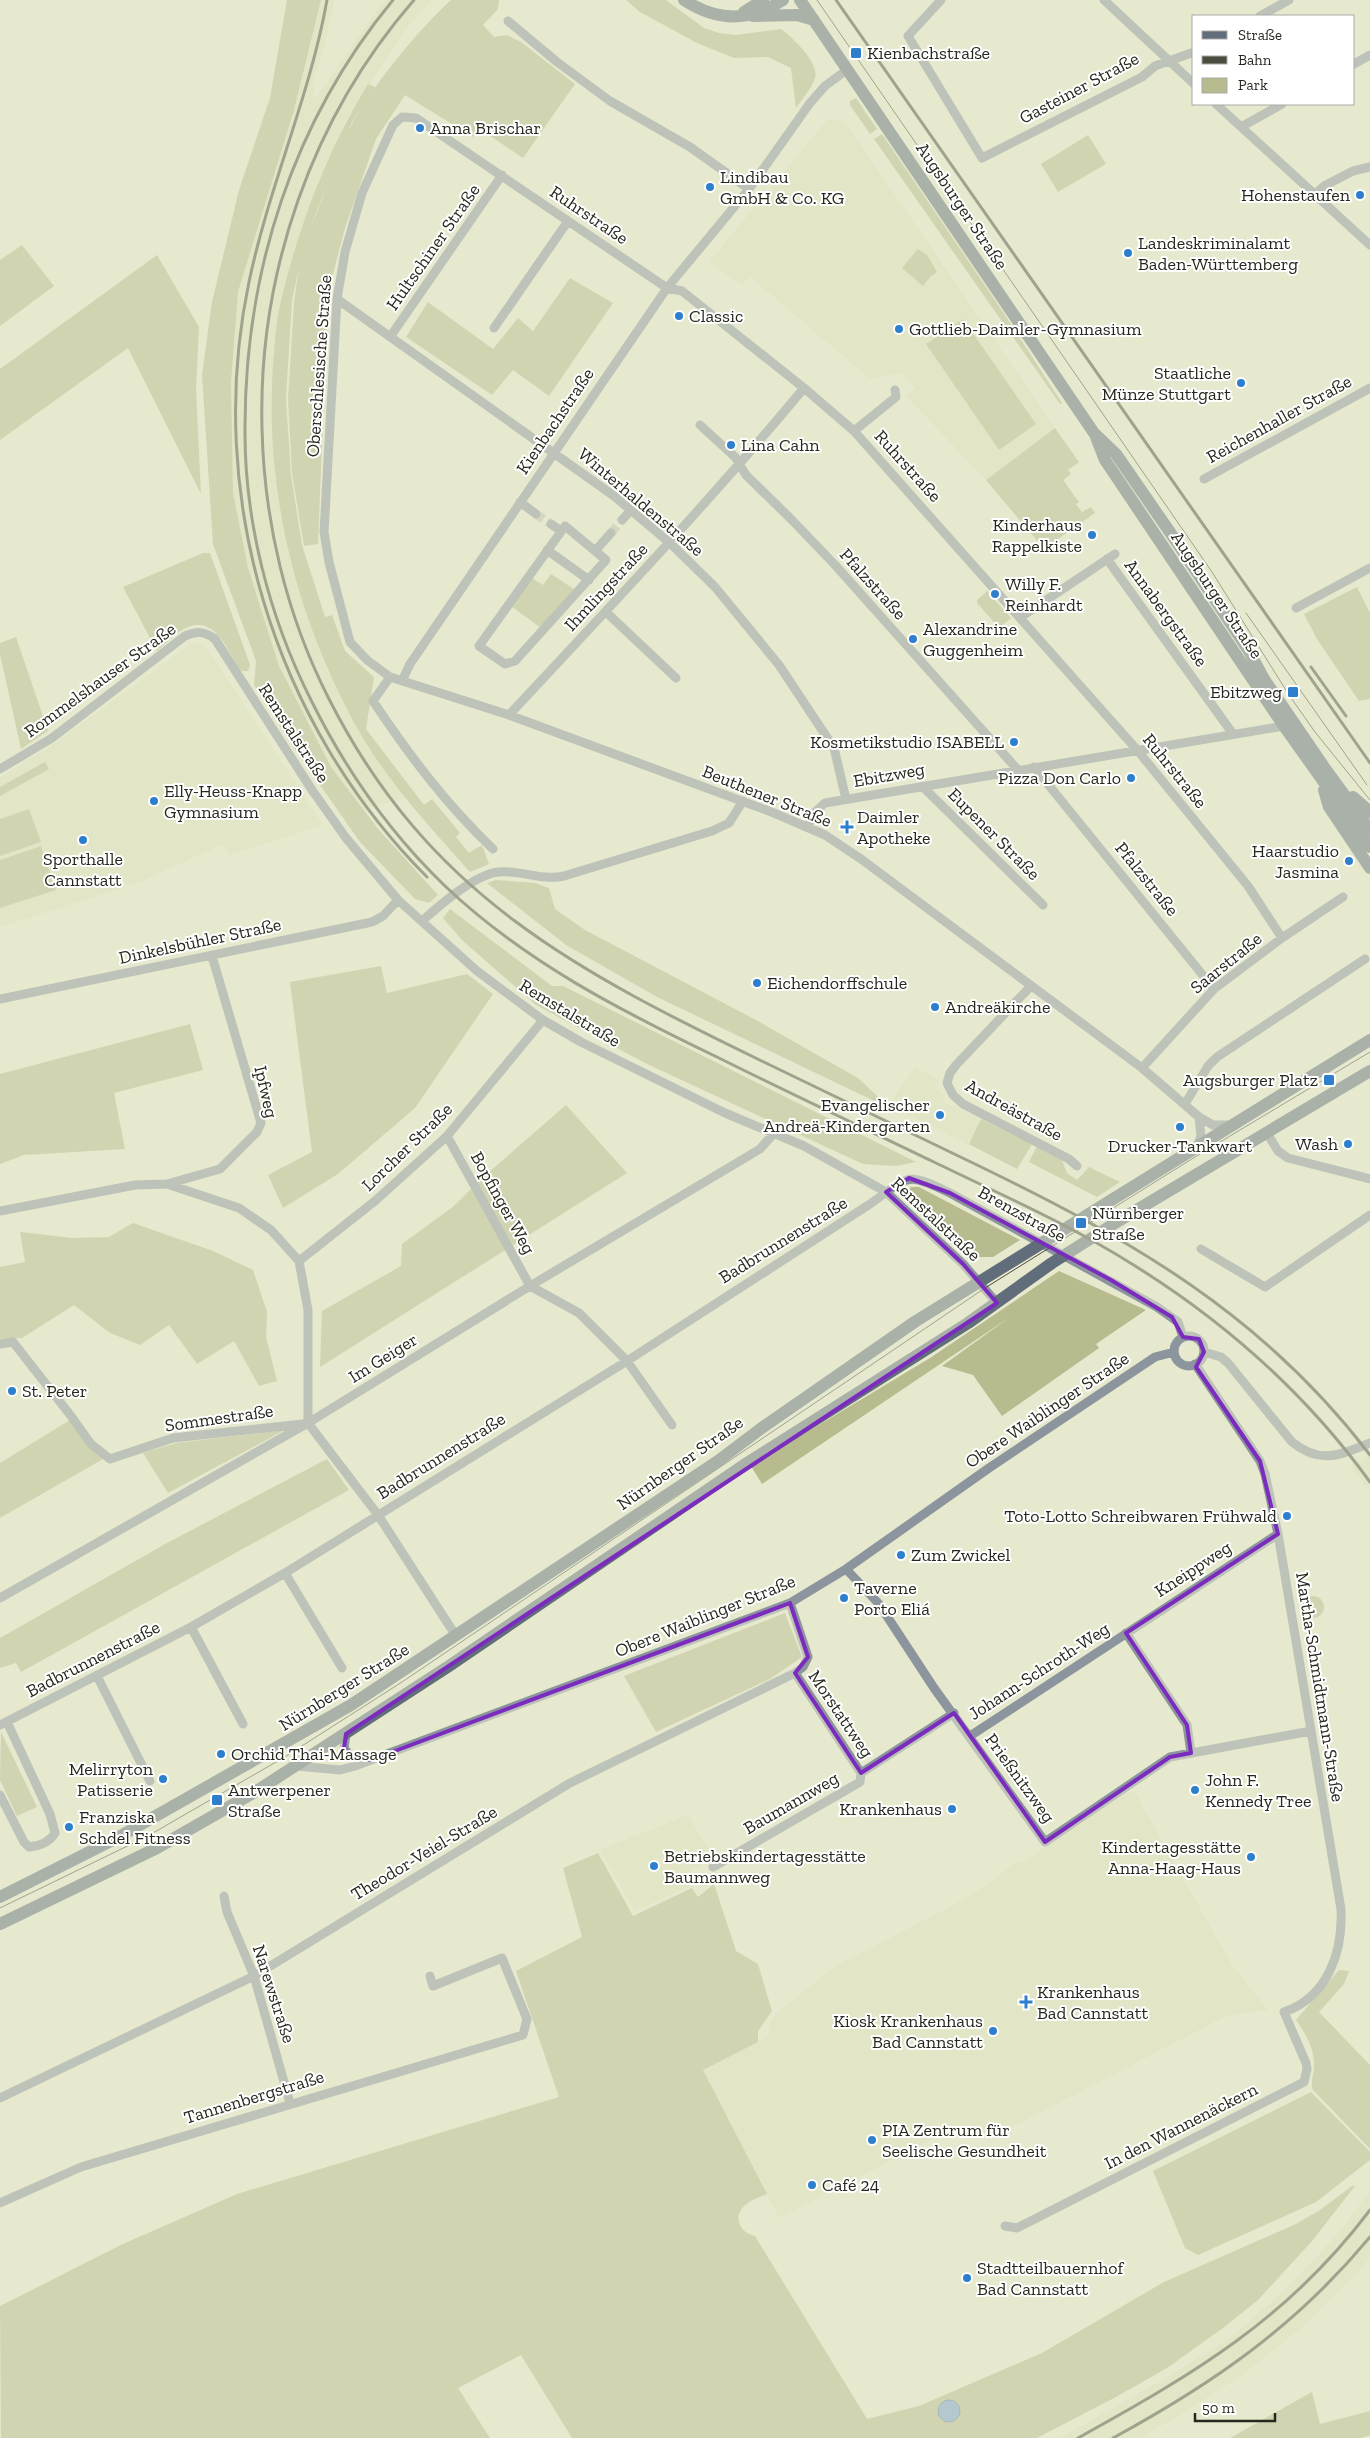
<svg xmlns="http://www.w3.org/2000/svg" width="1370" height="2438" font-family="'Zilla Slab',serif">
<rect width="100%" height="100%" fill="#e6e9cd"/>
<!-- built -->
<path fill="#dee1bd" d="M321,0H334L323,53L314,77V100L385,0H432L404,31L346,120L314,195L296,250L280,301L274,349L271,398L275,477L288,550L307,616L325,665L361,734L405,798L363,809L331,767L279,666L248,568L233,493L231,383L238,292L294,110Z
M828,119L845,122L1055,428L986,480L906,396L915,389L901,373L869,378L749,276L742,285L709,262Z
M197,643L207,649L323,825L230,855L223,844L142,881L0,927V777L54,744L191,644Z
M915,1067L940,1081L936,1089L945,1097L943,1101L1032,1144L1017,1169L889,1105Z
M1370,1456V1492L1350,1465Z
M1134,1791L1232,1965L1268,2010L1228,2015L1010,2128L995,2132H947L779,2218L703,2070L767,2037L770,2023L777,2013L837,1965L952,1906L980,1889L1020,1860L1022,1863L1126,1792L1128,1794Z
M688,1815L713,1857L683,1875L690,1886L635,1911L600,1850Z
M1370,2190V2257L1360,2271L1301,2328L1245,2373L1182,2414L1140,2438H1060L1164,2379L1230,2338L1286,2289L1343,2228Z"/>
<!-- green -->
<path fill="#b8bb8e" d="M287,0H321L294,110L238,292L231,383L233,493L248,568L279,666L331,767L379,830L438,895L429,903L415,899L360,842L290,742L254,685L256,661L213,544L202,375L212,302L239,190L270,98Z
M451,0H499L498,9L483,25L494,37L507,35L521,42L575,84L523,158L480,129L473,137L405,95L376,139L345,228L328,293L318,544L304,546L292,473L288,399L294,302L299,267L292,301L286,399L291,475L302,545L325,617L332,615L345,651L374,677L366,729L424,805L432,799L460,833L456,837L469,853L482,845L489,864L470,872C431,828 390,785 360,733C297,622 264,492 273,364C275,343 276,320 281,300C299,225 328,149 368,84L375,87L352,122L310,228C326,194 335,155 353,122C374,84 419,29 451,0Z
M626,0H666L704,28L719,33L736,35L781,29C792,37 820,63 815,78C812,88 802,99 796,108L791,68L768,57L734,58L697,43L640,12Z
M856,98L877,129L870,134L850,105V101Z
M882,134L1001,309L1062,403L1060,404L874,139Z
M1088,135L1106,164L1058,192L1041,164Z
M22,245L54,286L0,326V260Z
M918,249L927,255L937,272L930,277L923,286L902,268Z
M157,255L199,327L196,389L201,494L128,348L0,440V369Z
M570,278L613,303L549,396L513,370L492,395L406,337L428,302L493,349L518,318L533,331Z
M963,319L1036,424L999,450L926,344Z
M1055,428L1079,462L1068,470L1071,474L1063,480L1079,502L1076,504L1082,512L1091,507L1095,513L1044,549L986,480Z
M203,553H210L250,665L248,671H241C228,653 217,616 188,627C177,631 166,644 157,651L123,587Z
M551,574L574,589L541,628L511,606L532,578L543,585Z
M1357,587L1370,613V699L1359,701L1317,639L1304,614Z
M987,591L1011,618L999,628L977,603V600Z
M16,637L48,731L21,749L0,654V643Z
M45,762L49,769L0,796V787Z
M29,809L41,842L0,856V819Z
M41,846L56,890L0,908V860Z
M496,880L535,883L549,888L555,909L585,930L756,1020L858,1078L891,1109L657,997L566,945L487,883Z
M450,909L552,986H563L916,1162L896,1166L863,1164L647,1064L536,1005L462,940L443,918Z
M381,966L387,993L467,974L493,994L415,1108L338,1174L283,1208L268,1175L312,1152L290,982Z
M190,1024L203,1070L114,1093L125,1149L24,1155L0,1164V1074Z
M566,1105L627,1173L320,1367L322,1311L401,1266L402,1244L454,1206L481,1179Z
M981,1119L1032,1144L1017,1169L969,1144Z
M1037,1146L1061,1158L1067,1173L1077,1180L1089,1167L1120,1182L1097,1197L1029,1162Z
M911,1187H919L1020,1240L993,1257H972L913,1206L908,1196V1190Z
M133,1223L213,1251L253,1270L267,1312L266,1337L277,1381L259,1386L234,1341L197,1364L169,1325L140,1345L110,1333L74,1305L22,1338L0,1339V1267L25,1262L20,1232L72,1238L109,1237Z
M1059,1271L1146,1310L1096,1344L1099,1348L1002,1416L973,1375L942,1366L1010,1317L762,1484L751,1466L930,1358Z
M70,1420L88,1446L103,1459L0,1518V1463Z
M285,1430L168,1493L143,1453L176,1443Z
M327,1459L349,1490L21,1672L16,1663L0,1668V1638L167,1543Z
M1302 1607a11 11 0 1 1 22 0a11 11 0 1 1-22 0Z
M785,1613L802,1657L770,1679L656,1732L624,1676Z
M1,1732L37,1807L17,1816L0,1780Z
M598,1853L633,1916L692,1888L698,1897L714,1884L736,1951L758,1964L772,2011L758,2031V2042L703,2070L767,2194C760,2197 751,2200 745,2205C732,2217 740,2233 755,2236L867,2419L919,2406L1042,2353L1164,2282L1296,2224L1320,2210L1352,2186H1355L1312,2241L1258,2300L1223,2328L1167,2368L1114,2398L1037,2438H572L521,2355L458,2388L490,2438H1L0,2306L123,2244L237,2194L559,2097L516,1971L582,1937L563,1868Z
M1339,1970L1349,1971L1344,1984L1319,2012L1370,2065V2149L1313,2090C1310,2080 1314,2076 1314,2067C1315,2049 1306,2034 1296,2020Z
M1311,2092L1370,2152V2160L1316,2202L1198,2255L1185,2248L1153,2171Z
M1312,2392L1320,2424L1370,2411V2435L1362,2438H1230Z"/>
<!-- water -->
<path fill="#78a2d1" stroke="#607d9b" d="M938 2411a11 11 0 1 1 22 0a11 11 0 1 1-22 0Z"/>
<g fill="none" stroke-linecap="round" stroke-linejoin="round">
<!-- street-tunnel -->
<path stroke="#c0c2aa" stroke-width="9" stroke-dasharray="9 4.5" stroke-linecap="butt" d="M536,514L551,524
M611,533L622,520"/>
<!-- street -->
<path stroke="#8c949d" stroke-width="9" d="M941,0L908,36L982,158L1142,77L1155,66L1194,52
M1104,0L1194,84
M1260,16L1289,0
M508,21L557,62L610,101L690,147L749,189
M1354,64L1370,55
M1216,104L1370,245
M1241,127L1282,104
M1315,194L1324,186L1353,171L1370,167
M337,299L614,496L670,543L715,587L779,665L834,748L846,799
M494,328L568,221
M390,337L502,175
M700,425L735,457L746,475L791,519L836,566L1017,769
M854,431L896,397L895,390
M1204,479L1370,388
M520,502L536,514
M622,520L631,510
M551,524L561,531
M565,526L606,560L515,661L505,664L479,646Z
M547,550L589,580
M595,551L611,533
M1107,559L1233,734
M1296,608L1370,568
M606,612L676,678
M1021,617L1115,554
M390,677L373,701C409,755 446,804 493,849
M402,681L410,664L667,288L749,189L810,103L825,86L848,69
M509,715C609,608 710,501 804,388
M1034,767L1214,989
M0,769L52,738L185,636C197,631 204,631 215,639L312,790L346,838L398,900L477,971L543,1020L581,1042L725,1113L804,1146L886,1192L963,1264L997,1303
M922,786L1043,905
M808,826L816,811L825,803L1284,726
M422,921C440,905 475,874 499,872C522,870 542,881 564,876L712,831L729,823L743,801
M1030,987L956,1065L950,1073L947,1083L953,1095L963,1104L1069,1159L1077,1166
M0,999L372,922L383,916L398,900
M1142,1068L1214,989L1282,938L1343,897
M1185,1104L1208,1066L1217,1057L1365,959
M1232,1125H1213L1199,1117L1142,1068L861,859L825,835L774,813L509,715L390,677L367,660L350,642L329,562L324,532L337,299L345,252L362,193L393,125L402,117L416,118L667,288L682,291L804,388L854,431L1138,751L1248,886L1282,938
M1267,1133L1278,1151L1288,1158L1370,1179
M447,1136L530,1286L579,1313L627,1361L672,1425
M1197,1147L1201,1136L1199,1117
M167,1184L239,1208L271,1230L299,1261L308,1310V1423
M0,1211L135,1185L167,1184L220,1169L257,1132L261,1123L212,956
M1201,1249L1265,1287L1370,1215
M299,1261L375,1201L447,1136L543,1020
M1174 1351a15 15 0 1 1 30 0a15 15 0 1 1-30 0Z
M0,1344L13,1342L71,1416L91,1444L110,1459L173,1438L303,1424
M1204,1352L1221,1357L1228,1363L1292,1442C1321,1465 1339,1455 1370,1443
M308,1423L378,1515L456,1636
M846,1569L879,1604L934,1688L1045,1842L1170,1757L1311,1731
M285,1573L342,1668
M0,1598L308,1423L530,1286L760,1149L774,1133
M191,1627L243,1724
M1126,1633L1187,1725L1191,1753
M795,1673L861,1773
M97,1676L150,1781
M0,1725L191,1627L285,1573L627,1361L870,1204C909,1177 904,1170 950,1193L1157,1307L1178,1322L1183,1337
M346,1734L344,1748L351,1757L366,1760
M970,1736L1278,1534
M297,1766L340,1770L355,1766L790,1603L846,1569L989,1468L1155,1357L1174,1352
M0,1795L24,1842L29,1847C40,1846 49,1843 55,1833L50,1814L7,1722
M713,1867L860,1782L861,1773L954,1713
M224,1896L227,1912L254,1976L290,2103
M0,2098L254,1976L570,1783L795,1673L803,1667L808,1657L790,1603
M0,2203L81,2167L523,2035L527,2019L502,1958L433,1986L430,1976
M1005,2226L1017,2228L1304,2082L1307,2069L1306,2063L1284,2012C1328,1997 1343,1952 1341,1909L1278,1534L1265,1474L1260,1461L1195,1364"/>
<!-- secondary -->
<path stroke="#616d7a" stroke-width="12" d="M684,0C718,22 749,22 783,0
M800,0L1094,433L1116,454L1176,541L1249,651L1264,679L1324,767L1370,830
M744,12L763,0
M753,16L797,15L814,20
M1096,437L1105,460L1284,726L1370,847
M1324,790L1329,807L1370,868
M1353,797L1370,812
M0,1897L117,1838L351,1705L718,1461L763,1427L916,1321L1370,1040
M0,1924L157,1848L255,1792L449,1666L747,1463L968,1323L1052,1263L1120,1220L1370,1071"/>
<!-- tram -->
<path stroke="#4b4d3e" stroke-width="1" d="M817,0L1212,572L1289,695L1315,732L1370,800
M1246,613L1367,785
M0,1908L146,1837L283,1758L402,1682L985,1288L1195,1157L1370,1052"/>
<!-- rail -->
<path stroke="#4b4d3e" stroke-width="3" d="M327,0C310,96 269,186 249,282C204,495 274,724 427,877
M393,0C293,121 245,271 245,427C244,520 269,617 311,700C345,769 389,832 445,886C525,962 621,1011 719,1058C791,1094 864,1128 936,1163C1002,1195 1070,1225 1132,1264C1224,1321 1307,1395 1370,1482
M414,0C312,117 258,273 262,428C264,521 286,614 328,697C428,896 578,972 770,1065C839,1098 907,1131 975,1164C1130,1239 1263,1314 1370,1455
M836,0L1370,763
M1311,667L1346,716
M1078,2438C1194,2374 1289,2318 1370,2210
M1113,2438C1214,2383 1296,2326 1370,2237"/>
</g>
<!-- marked area -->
<path d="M0 0H1370V2438H0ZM909,1178L950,1193L1111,1280L1172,1317L1183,1337L1199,1339L1204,1352L1196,1367L1260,1461L1278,1534L1126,1633L1187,1725L1191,1753L1170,1757L1045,1842L954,1713L861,1773L795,1673L808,1657L790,1603L371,1760L351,1757L344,1748L346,1734L997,1303L963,1264L886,1192Z" fill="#e6e9cd" fill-opacity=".55" fill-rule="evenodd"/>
<path fill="none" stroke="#7b2cbf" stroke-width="4" stroke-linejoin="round" d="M909,1178L950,1193L1111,1280L1172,1317L1183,1337L1199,1339L1204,1352L1196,1367L1260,1461L1278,1534L1126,1633L1187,1725L1191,1753L1170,1757L1045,1842L954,1713L861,1773L795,1673L808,1657L790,1603L371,1760L351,1757L344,1748L346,1734L997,1303L963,1264L886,1192Z"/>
<!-- markers -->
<g fill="#2d7ecd" stroke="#fff" stroke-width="2">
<rect x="850" y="47" width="12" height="12" rx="2.5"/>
<circle cx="420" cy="128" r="5"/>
<circle cx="710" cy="187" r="5"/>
<circle cx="1360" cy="195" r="5"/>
<circle cx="1128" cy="253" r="5"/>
<circle cx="679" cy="316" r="5"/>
<circle cx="899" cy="329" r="5"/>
<circle cx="1241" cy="383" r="5"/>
<circle cx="731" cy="445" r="5"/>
<circle cx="1092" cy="535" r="5"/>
<circle cx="995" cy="594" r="5"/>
<circle cx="913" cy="639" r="5"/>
<rect x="1287" y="686" width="12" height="12" rx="2.5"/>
<circle cx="1014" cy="742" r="5"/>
<circle cx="1131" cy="778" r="5"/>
<circle cx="154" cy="801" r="5"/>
<path d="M844.5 819.5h5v5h5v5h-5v5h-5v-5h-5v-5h5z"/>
<circle cx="83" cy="840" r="5"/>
<circle cx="1349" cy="861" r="5"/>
<circle cx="757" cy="983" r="5"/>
<circle cx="935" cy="1007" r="5"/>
<rect x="1323" y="1074" width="12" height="12" rx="2.5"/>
<circle cx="940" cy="1115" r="5"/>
<circle cx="1180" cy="1127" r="5"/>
<circle cx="1348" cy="1144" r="5"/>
<rect x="1075" y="1217" width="12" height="12" rx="2.5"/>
<circle cx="12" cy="1391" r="5"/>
<circle cx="1287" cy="1516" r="5"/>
<circle cx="901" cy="1555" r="5"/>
<circle cx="844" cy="1598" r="5"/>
<circle cx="221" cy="1754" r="5"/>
<circle cx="163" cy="1779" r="5"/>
<circle cx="1195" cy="1790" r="5"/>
<rect x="211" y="1794" width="12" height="12" rx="2.5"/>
<circle cx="952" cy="1809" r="5"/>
<circle cx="69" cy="1827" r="5"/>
<circle cx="1251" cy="1857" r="5"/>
<circle cx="654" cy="1866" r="5"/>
<path d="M1023.5 1994.5h5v5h5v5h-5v5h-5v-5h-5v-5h5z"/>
<circle cx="993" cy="2031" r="5"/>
<circle cx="872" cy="2140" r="5"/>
<circle cx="812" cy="2185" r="5"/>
<circle cx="967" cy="2278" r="5"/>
</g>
<g text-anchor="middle" stroke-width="4" stroke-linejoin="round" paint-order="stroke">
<!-- poi labels -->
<g font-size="18" fill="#27281d" stroke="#fff" text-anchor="start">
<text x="867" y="59">Kienbachstraße</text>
<text x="430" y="134">Anna Brischar</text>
<text x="720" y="183">Lindibau<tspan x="720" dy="21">GmbH &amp; Co. KG</tspan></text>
<text x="1350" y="201" text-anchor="end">Hohenstaufen</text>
<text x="1138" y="249">Landeskriminalamt<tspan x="1138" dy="21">Baden-Württemberg</tspan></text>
<text x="689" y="322">Classic</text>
<text x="909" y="335">Gottlieb-Daimler-Gymnasium</text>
<text x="1231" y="379" text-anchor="end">Staatliche<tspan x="1231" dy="21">Münze Stuttgart</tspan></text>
<text x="741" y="451">Lina Cahn</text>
<text x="1082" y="531" text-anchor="end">Kinderhaus<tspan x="1082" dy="21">Rappelkiste</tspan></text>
<text x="1005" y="590">Willy F.<tspan x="1005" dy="21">Reinhardt</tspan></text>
<text x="923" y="635">Alexandrine<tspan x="923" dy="21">Guggenheim</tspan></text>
<text x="1282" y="698" text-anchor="end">Ebitzweg</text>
<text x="1004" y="748" text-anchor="end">Kosmetikstudio ISABELL</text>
<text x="1121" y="784" text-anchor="end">Pizza Don Carlo</text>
<text x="164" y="797">Elly-Heuss-Knapp<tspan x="164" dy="21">Gymnasium</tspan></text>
<text x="857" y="823">Daimler<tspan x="857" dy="21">Apotheke</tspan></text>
<text x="1339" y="857" text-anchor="end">Haarstudio<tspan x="1339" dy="21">Jasmina</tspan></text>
<text x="83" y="865" text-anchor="middle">Sporthalle<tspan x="83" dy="21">Cannstatt</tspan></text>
<text x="767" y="989">Eichendorffschule</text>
<text x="945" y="1013">Andreäkirche</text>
<text x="1318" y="1086" text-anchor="end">Augsburger Platz</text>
<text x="930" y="1111" text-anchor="end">Evangelischer<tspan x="930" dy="21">Andreä-Kindergarten</tspan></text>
<text x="1338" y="1150" text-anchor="end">Wash</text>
<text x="1180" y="1152" text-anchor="middle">Drucker-Tankwart</text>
<text x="1092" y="1219">Nürnberger<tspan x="1092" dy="21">Straße</tspan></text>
<text x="22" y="1397">St. Peter</text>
<text x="1277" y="1522" text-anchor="end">Toto-Lotto Schreibwaren Frühwald</text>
<text x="911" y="1561">Zum Zwickel</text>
<text x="854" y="1594">Taverne<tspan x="854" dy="21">Porto Eliá</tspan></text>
<text x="231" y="1760">Orchid Thai-Massage</text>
<text x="153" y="1775" text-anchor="end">Melirryton<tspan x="153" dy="21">Patisserie</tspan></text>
<text x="1205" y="1786">John F.<tspan x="1205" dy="21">Kennedy Tree</tspan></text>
<text x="228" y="1796">Antwerpener<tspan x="228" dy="21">Straße</tspan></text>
<text x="942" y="1815" text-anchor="end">Krankenhaus</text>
<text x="79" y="1823">Franziska<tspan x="79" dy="21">Schdel Fitness</tspan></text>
<text x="1241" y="1853" text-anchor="end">Kindertagesstätte<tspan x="1241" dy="21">Anna-Haag-Haus</tspan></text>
<text x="664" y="1862">Betriebskindertagesstätte<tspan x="664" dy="21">Baumannweg</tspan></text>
<text x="1037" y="1998">Krankenhaus<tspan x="1037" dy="21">Bad Cannstatt</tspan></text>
<text x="983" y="2027" text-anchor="end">Kiosk Krankenhaus<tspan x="983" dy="21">Bad Cannstatt</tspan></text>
<text x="882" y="2136">PIA Zentrum für<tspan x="882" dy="21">Seelische Gesundheit</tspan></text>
<text x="822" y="2191">Café 24</text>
<text x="977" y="2274">Stadtteilbauernhof<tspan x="977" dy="21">Bad Cannstatt</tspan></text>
</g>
<!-- street labels -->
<g font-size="18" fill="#27281d" stroke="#fff">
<text transform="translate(1079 88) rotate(-28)" y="6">Gasteiner Straße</text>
<text transform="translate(962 206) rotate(56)" y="6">Augsburger Straße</text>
<text transform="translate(589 215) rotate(34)" y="6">Ruhrstraße</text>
<text transform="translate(433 247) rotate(-55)" y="6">Hultschiner Straße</text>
<text transform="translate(319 366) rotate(-86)" y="6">Oberschlesische Straße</text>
<text transform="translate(1279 419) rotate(-29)" y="6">Reichenhaller Straße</text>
<text transform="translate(555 421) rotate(-56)" y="6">Kienbachstraße</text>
<text transform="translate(908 466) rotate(48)" y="6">Ruhrstraße</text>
<text transform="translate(641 502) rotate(40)" y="6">Winterhaldenstraße</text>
<text transform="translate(873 584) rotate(48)" y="6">Pfalzstraße</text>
<text transform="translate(606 587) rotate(-47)" y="6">Ihmlingstraße</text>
<text transform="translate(1217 595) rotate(56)" y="6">Augsburger Straße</text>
<text transform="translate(1166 613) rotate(54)" y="6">Annabergstraße</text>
<text transform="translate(100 680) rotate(-36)" y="6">Rommelshauser Straße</text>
<text transform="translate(294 733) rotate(57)" y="6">Remstalstraße</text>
<text transform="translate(1175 771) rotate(51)" y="6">Ruhrstraße</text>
<text transform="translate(889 775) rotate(-10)" y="6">Ebitzweg</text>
<text transform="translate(767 796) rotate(22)" y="6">Beuthener Straße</text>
<text transform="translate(994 834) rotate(45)" y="6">Eupener Straße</text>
<text transform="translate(1147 879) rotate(51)" y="6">Pfalzstraße</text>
<text transform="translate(200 941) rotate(-12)" y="6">Dinkelsbühler Straße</text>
<text transform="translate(1226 963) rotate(-39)" y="6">Saarstraße</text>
<text transform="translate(570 1013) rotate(31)" y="6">Remstalstraße</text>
<text transform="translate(266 1092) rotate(77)" y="6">Ipfweg</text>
<text transform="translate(1014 1110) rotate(29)" y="6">Andreästraße</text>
<text transform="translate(407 1147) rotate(-44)" y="6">Lorcher Straße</text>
<text transform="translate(503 1203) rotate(61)" y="6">Bopfinger Weg</text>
<text transform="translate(1022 1214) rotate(29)" y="6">Brenzstraße</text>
<text transform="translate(936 1219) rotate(43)" y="6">Remstalstraße</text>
<text transform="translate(783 1240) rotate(-32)" y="6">Badbrunnenstraße</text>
<text transform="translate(383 1358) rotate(-32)" y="6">Im Geiger</text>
<text transform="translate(1047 1410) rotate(-34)" y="6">Obere Waiblinger Straße</text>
<text transform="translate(219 1418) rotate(-8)" y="6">Sommestraße</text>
<text transform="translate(441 1456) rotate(-32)" y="6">Badbrunnenstraße</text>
<text transform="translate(680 1463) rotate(-35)" y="6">Nürnberger Straße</text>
<text transform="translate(1193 1569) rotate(-33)" y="6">Kneippweg</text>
<text transform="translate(705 1616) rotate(-22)" y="6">Obere Waiblinger Straße</text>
<text transform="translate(93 1659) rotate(-27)" y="6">Badbrunnenstraße</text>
<text transform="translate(1039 1671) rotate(-33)" y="6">Johann-Schroth-Weg</text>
<text transform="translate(344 1687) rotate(-32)" y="6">Nürnberger Straße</text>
<text transform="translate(1320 1687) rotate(81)" y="6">Martha-Schmidtmann-Straße</text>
<text transform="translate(841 1714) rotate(56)" y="6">Morstattweg</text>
<text transform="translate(1020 1778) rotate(54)" y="6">Prießnitzweg</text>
<text transform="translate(791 1803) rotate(-30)" y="6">Baumannweg</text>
<text transform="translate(424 1853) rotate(-31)" y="6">Theodor-Veiel-Straße</text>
<text transform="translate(274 1994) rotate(72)" y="6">Narewstraße</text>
<text transform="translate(254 2097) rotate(-17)" y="6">Tannenbergstraße</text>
<text transform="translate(1181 2126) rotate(-27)" y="6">In den Wannenäckern</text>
</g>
</g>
<!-- legend -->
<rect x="1192" y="15" width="162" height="90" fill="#ffffff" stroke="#a9a9a5"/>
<rect x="1202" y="31" width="25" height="8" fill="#616d7a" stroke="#a9a9a5"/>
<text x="1238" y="40" font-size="15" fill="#27281d">Straße</text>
<rect x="1202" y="56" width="25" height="8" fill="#4b4d3e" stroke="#a9a9a5"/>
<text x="1238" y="65" font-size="15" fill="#27281d">Bahn</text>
<rect x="1202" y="78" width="25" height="15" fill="#b8bb8e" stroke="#a9a9a5"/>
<text x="1238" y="90" font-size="15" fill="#27281d">Park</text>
<!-- scale -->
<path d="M1195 2413v8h80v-8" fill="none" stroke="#27281d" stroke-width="2.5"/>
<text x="1202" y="2413" font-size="15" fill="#27281d" stroke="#ffffff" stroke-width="4" paint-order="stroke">50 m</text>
</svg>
